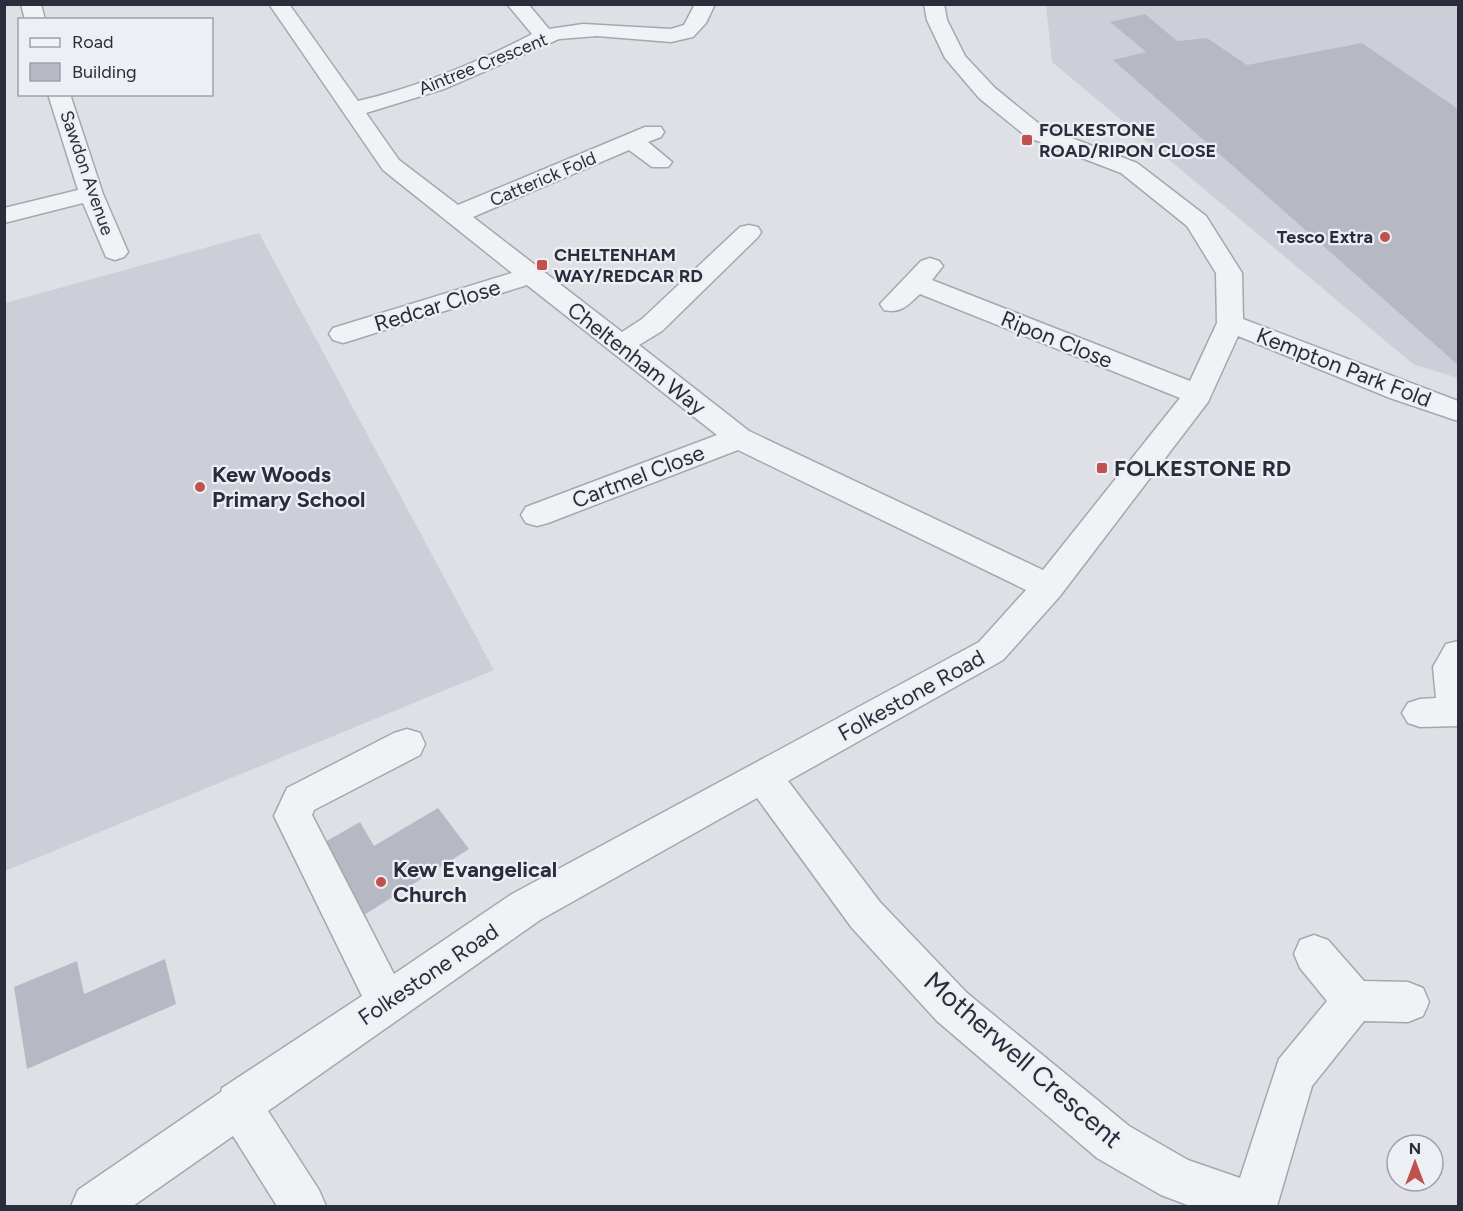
<svg xmlns="http://www.w3.org/2000/svg" width="1463" height="1211" font-family="Figtree,sans-serif">
<rect width="100%" height="100%" fill="#dfe0e6"/>
<!-- built -->
<path fill="#cdcfd8" d="M1046,5H1458V378L1413,364L1052,62Z
M259,233L494,670L5,871V303Z"/>
<!-- building -->
<path fill="#b6b9c3" d="M1145,14L1177,41L1207,38L1247,65L1362,43L1458,109V365L1113,60L1146,52L1110,22Z
M438,808L469,849L364,915L325,842L360,822L374,846Z
M165,959L176,1004L27,1069L14,987L77,961L84,994Z"/>
<g fill="none" stroke-linecap="round" stroke-linejoin="round">
<defs>
<path id="minor" d="M21,4H41L45,20H25Z
M269,4H289L358,101C418,87 477,63 532,34L507,4H528L549,29L583,24L671,29L684,25L695,4H715L706,23L693,37L671,42L597,36L559,39L444,89L366,113L399,160L458,205L645,127H661L664,132L661,137L648,142L672,162L668,167H652L629,150L473,217L622,332L642,319L740,227L749,225L758,227L761,232L758,237L662,331L639,345L749,431L1043,570L1180,398L920,294C908,305 901,314 884,310L880,304L921,261L930,258L939,261L943,266L932,280L1190,381L1217,323L1216,273L1187,226L1121,173L1027,137L979,98L945,58L927,20L924,4H944L947,20L965,56L995,88L1043,127L1137,163L1206,216L1242,273L1243,319L1458,401V421L1390,398L1238,336L1208,402L1060,596L1003,660L788,781L880,902L967,993L1129,1126L1188,1160L1240,1178L1279,1059L1327,1001L1300,968L1294,954L1300,940L1314,935L1328,940L1364,981L1408,982L1423,988L1429,1002L1423,1016L1408,1022L1364,1021L1312,1086L1277,1206H1190L1161,1195L1097,1158L937,1021L852,928L757,798L540,920L268,1111L319,1190L326,1206H277L233,1136L133,1206H71L78,1190L221,1092L222,1088L362,996L274,816L287,788L394,733L407,729L420,733L425,744L420,755L314,810L312,815L394,974L512,894L979,642L1026,590L738,450L548,523L537,526L526,523L521,515L526,507L717,435L527,285L353,340L343,343L333,340L329,334L333,328L512,273L383,170Z
M48,94H70L103,194L128,252L124,257L115,260L106,257L83,203L4,223V208L78,190Z
M1458,641V726L1420,727L1408,723L1402,713L1408,703L1420,699L1436,698L1433,667L1446,644Z"/>
</defs>
<!-- minor casing -->
<use href="#minor" stroke="#a5a7b0" stroke-width="3"/>
<!-- minor -->
<use href="#minor" fill="#f1f2f5" fill-rule="evenodd"/>
</g>
<!-- markers -->
<g fill="#c0514f" stroke="#eeeff4" stroke-width="2">
<rect x="1021" y="134" width="12" height="12" rx="3"/>
<circle cx="1385" cy="237" r="6"/>
<rect x="536" y="259" width="12" height="12" rx="3"/>
<rect x="1096" y="462" width="12" height="12" rx="3"/>
<circle cx="200" cy="487" r="6"/>
<circle cx="381" cy="882" r="6"/>
</g>
<g text-anchor="middle" stroke-width="4.5" stroke-linejoin="round" paint-order="stroke">
<!-- far-street labels -->
<g font-size="18" fill="#292d3c" stroke="#eeeff4">
<text transform="translate(483 64) rotate(-22)" y="6">Aintree Crescent</text>
<text transform="translate(87 173) rotate(71)" y="6">Sawdon Avenue</text>
<text transform="translate(543 179) rotate(-23)" y="6">Catterick Fold</text>
</g>
<!-- far-poi labels -->
<g font-size="18" font-weight="bold" fill="#292d3c" stroke="#eeeff4" text-anchor="start">
<text x="1039" y="136">FOLKESTONE<tspan x="1039" dy="21">ROAD/RIPON CLOSE</tspan></text>
<text x="1373" y="243" text-anchor="end">Tesco Extra</text>
<text x="554" y="261">CHELTENHAM<tspan x="554" dy="21">WAY/REDCAR RD</tspan></text>
</g>
<!-- street labels -->
<g font-size="22" fill="#292d3c" stroke="#eeeff4">
<text transform="translate(437 305) rotate(-17)" y="8">Redcar Close</text>
<text transform="translate(1057 339) rotate(22)" y="8">Ripon Close</text>
<text transform="translate(637 358) rotate(38)" y="8">Cheltenham Way</text>
<text transform="translate(1344 367) rotate(21)" y="8">Kempton Park Fold</text>
<text transform="translate(638 476) rotate(-21)" y="8">Cartmel Close</text>
<text transform="translate(911 695) rotate(-29)" y="8">Folkestone Road</text>
<text transform="translate(428 974) rotate(-34)" y="8">Folkestone Road</text>
</g>
<!-- poi labels -->
<g font-size="22" font-weight="bold" fill="#292d3c" stroke="#eeeff4" text-anchor="start">
<text x="1114" y="476">FOLKESTONE RD</text>
<text x="212" y="482">Kew Woods<tspan x="212" dy="25">Primary School</tspan></text>
<text x="393" y="877">Kew Evangelical<tspan x="393" dy="25">Church</tspan></text>
</g>
<!-- near-street labels -->
<g font-size="27" fill="#292d3c" stroke="#eeeff4">
<text transform="translate(1023 1060) rotate(41)" y="9">Motherwell Crescent</text>
</g>
</g>
<!-- border -->
<rect width="1463" height="1211" fill="none" stroke="#292d3c" stroke-width="12"/>
<!-- legend -->
<rect x="18" y="18" width="195" height="78" fill="#eeeff4" stroke="#9fa1aa" stroke-width="1.5"/>
<rect x="30" y="38" width="30" height="9" fill="#f1f2f5" stroke="#9fa1aa" stroke-width="1.5"/>
<text x="72" y="48" font-size="18" fill="#292d3c">Road</text>
<rect x="30" y="63" width="30" height="18" fill="#b6b9c3" stroke="#9fa1aa" stroke-width="1.5"/>
<text x="72" y="78" font-size="18" fill="#292d3c">Building</text>
<!-- north arrow -->
<g transform="translate(1415 1163)"><circle r="28" fill="#eeeff4" stroke="#9fa1aa" stroke-width="1.5"/>
<path d="M0-4.5L10 22L0 15L-10 22Z" fill="#c0514f"/>
<text y="-9" font-size="16" font-weight="bold" text-anchor="middle" fill="#292d3c">N</text>
</g>
</svg>
